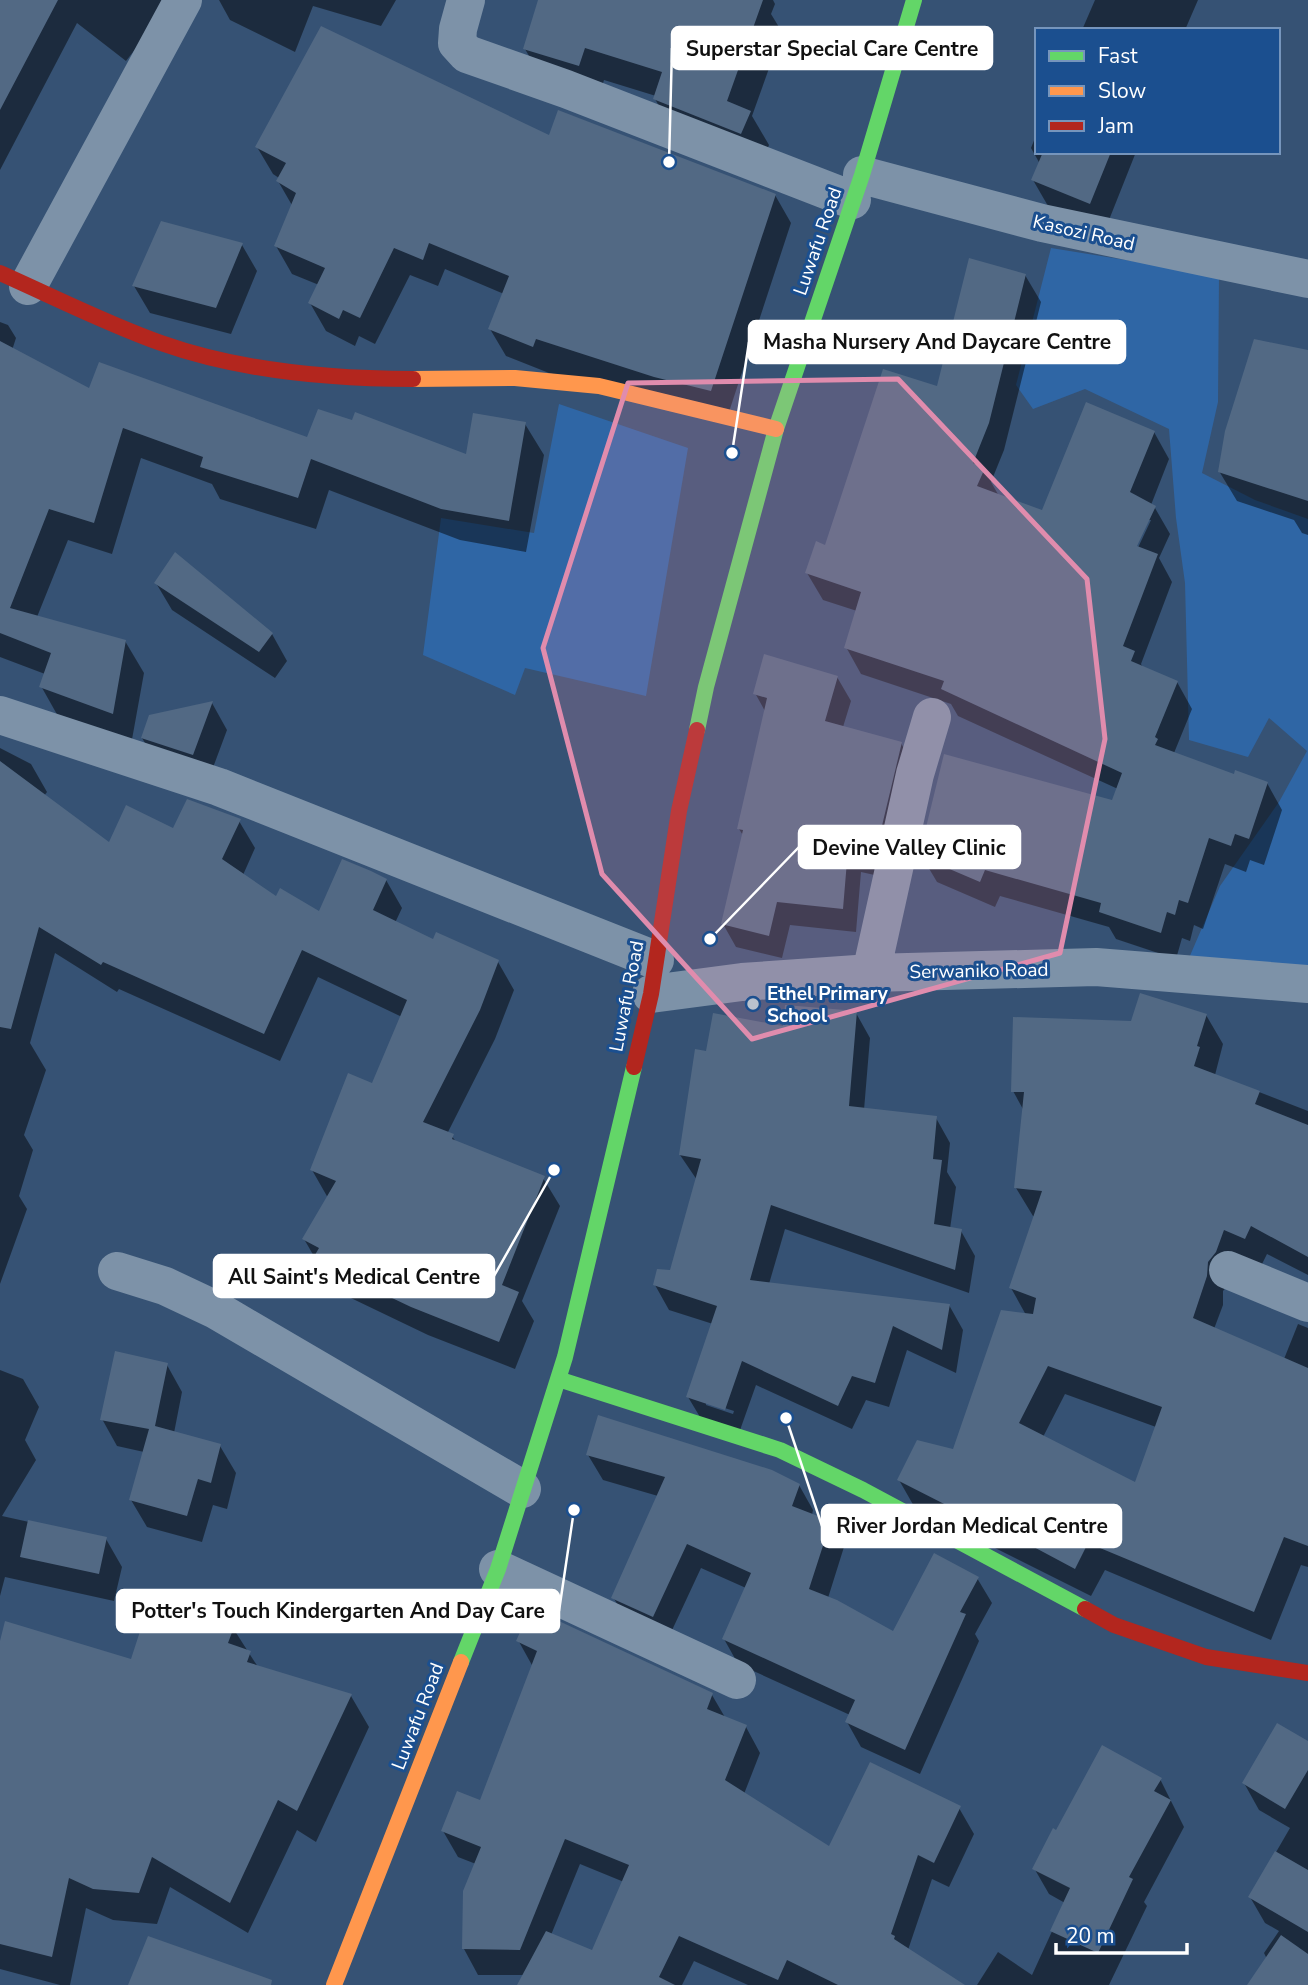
<svg xmlns="http://www.w3.org/2000/svg" width="1308" height="1985" font-family="'Nunito Sans',sans-serif">
<rect width="100%" height="100%" fill="#365274"/>
<!-- green -->
<path fill="#2f66a5" d="M1051,248L1219,275L1218,402L1202,473L1255,500L1308,519V967L1189,958L1220,886L1279,802L1307,751L1269,718L1248,757L1189,740L1185,583L1176,518L1169,429L1085,389L1033,409L1016,385Z
M559,404L688,448L646,696L525,668L515,695L423,655L441,518L534,533Z"/>
<!-- shadow -->
<path fill="#0007" fill-rule="evenodd" d="M0,0H192L147,34L126,61L77,23L0,170Z
M219,0H396L381,26L313,6L295,52L230,20Z
M540,0H773L775,4L771,14L782,32L752,116L769,145L760,166L674,132L655,99L656,96L604,80L598,99L544,82L525,49Z
M1095,0H1198L1185,30H1082Z
M1037,133V152H1136L1105,230L1048,206L1033,180L1040,164L1031,148Z
M550,138L775,195L791,223L727,418L549,373L506,356L490,329L504,294L445,269L438,286L410,275L375,344L359,336L355,346L326,331L310,303L319,285L292,274L276,246L293,207L278,181L279,178L273,174L257,147Z
M242,245L257,271L231,334L150,313L134,286Z
M1025,275L1041,302L1004,450L991,482L999,496L1043,512L1154,432L1169,459L1151,505L1155,508L1170,534L1159,558L1172,582L1141,664L1143,668L1177,682L1192,709L1174,753L1235,776L1267,783L1282,810L1264,865L1250,860L1246,872L1225,864L1203,929L1194,925L1190,941L1182,938L1176,959L1116,939L1109,927L1000,896L995,907L937,882L921,855L1113,802L1118,789L958,716L951,704L861,674L846,647L857,611L823,600L807,573L938,388ZM1147,520H1151L1135,554L1132,553Z
M0,322L8,325L16,338L3,378L0,377Z
M1308,351V535L1302,533L1294,520L1237,501L1219,471Z
M90,390L308,439L467,456L525,424L544,455L526,552L460,540L329,490L316,529L220,499L212,484L141,458L112,554L68,540L37,617L125,641L144,673L131,745L59,718L41,686L45,674L0,657V538Z
M156,583L272,634L287,661L275,678L172,610Z
M837,677L851,701L843,727L901,743L914,767L888,878L861,872L856,932L790,925L782,958L736,947L723,924L744,837L739,829L766,713L755,693Z
M212,703L227,730L208,781L158,765L142,738Z
M0,748L31,764L47,792L44,796L110,845L174,830L239,821L255,848L243,875L276,899L320,914L386,880L402,908L395,923L434,941L498,962L514,990L495,1039L447,1134L452,1136L456,1142L543,1178L560,1206L522,1301L534,1321L515,1369L428,1335L330,1288L314,1260L315,1258L304,1239L328,1198L312,1170L373,1085L402,1017L318,977L280,1061L119,989L117,992L55,953L30,1043L46,1070L24,1135L33,1150L19,1196L27,1209L0,1284Z
M856,1013L870,1038L864,1110L936,1118L950,1143L947,1172L956,1187L950,1229L961,1231L975,1256L969,1293L785,1229L769,1284L949,1305L963,1330L956,1373L907,1350L889,1407L866,1400L852,1429L756,1385L739,1433L703,1422L688,1397L713,1324L669,1310L655,1285L671,1272L697,1180L680,1155L707,1053L785,1028ZM706,1402L734,1411L733,1414L706,1405Z
M1206,1015L1223,1044L1215,1075L1308,1111V1275L1267,1254L1261,1266L1231,1281L1223,1291V1305L1214,1329L1284,1359L1298,1324L1308,1328V1567L1301,1565L1271,1640L1105,1570L1091,1596L915,1508L899,1480L954,1451L1026,1315L1011,1288L1035,1217L1033,1216L1016,1188L1024,1111L1013,1091L1133,1023ZM1065,1394L1156,1427L1136,1485L1043,1437Z
M167,1365L182,1392L174,1433L220,1446L236,1473L227,1509L213,1505L202,1542L147,1527L131,1500L144,1452L117,1446L102,1419Z
M0,1370L23,1379L39,1407L25,1440L36,1460L2,1516L106,1539L122,1567L114,1601L5,1577L0,1596Z
M588,1455L799,1485L813,1510L812,1515L830,1522L844,1547L828,1598L893,1633L977,1578L992,1603L975,1634L979,1641L920,1774L861,1747L847,1722L850,1715L738,1664L724,1639L746,1588L701,1568L667,1641L628,1622L613,1597L658,1496L603,1480Z
M233,1628L258,1667L351,1696L369,1727L316,1842L297,1830L248,1933L170,1887L157,1924L113,1920L86,1908L70,1985H60L0,1969V1648L132,1661L187,1631Z
M518,1640L712,1695L726,1719L746,1727L760,1753L744,1794L829,1849L959,1808L974,1834L949,1887L932,1879L908,1950L962,1985H748L694,1961L682,1985H519L525,1975H478L464,1949L476,1864L458,1857L443,1831L481,1802L533,1667ZM580,1864L624,1882L593,1952L551,1935Z
M1308,1743V1985H1249L1267,1959L1264,1953L1279,1931L1265,1923L1250,1897L1290,1828L1259,1810L1244,1783Z
M1160,1779L1184,1827L1144,1902L1147,1906L1109,1985H977L998,1952L1032,1975L1065,1903L1049,1894L1034,1868L1056,1832Z"/>
<!-- building -->
<path fill="#526984" fill-rule="evenodd" d="M0,0H58L0,110Z
M538,0H763L727,101L751,111L741,134L653,99L662,72L585,48L579,66L523,49Z
M321,26L549,135L558,110L776,194L711,391L654,377L536,339L533,347L488,329L509,276L429,243L423,260L394,248L360,318L343,310L339,319L308,303L325,268L274,246L296,193L276,181L286,163L255,147Z
M1043,152H1111L1090,204L1031,180Z
M161,221L243,243L216,308L132,286Z
M969,258L1026,274L989,423L973,463L985,468L977,486L1042,510L1086,402L1155,431L1130,492L1156,506L1137,546L1158,554L1123,646L1135,651L1131,661L1178,681L1155,737L1158,739L1155,745L1234,774L1235,770L1268,782L1249,839L1235,834L1231,846L1209,838L1188,903L1179,900L1175,915L1167,912L1161,933L1099,912L1101,903L985,870L980,882L919,856L944,754L1112,800L1122,773L941,689L944,681L844,648L861,592L805,573L816,541L825,545L883,369L937,386Z
M1254,339L1308,350V501L1218,472L1225,431Z
M0,341L89,388L99,362L307,437L318,409L352,420L355,412L466,454L473,413L526,422L509,521L441,509L311,459L298,498L200,467L203,457L123,428L94,523L49,509L10,608L126,640L113,714L39,687L51,653L0,633Z
M175,552L273,633L259,652L154,583Z
M764,654L838,676L825,721L902,742L875,855L848,849L843,909L777,902L769,936L721,924L743,830L737,829L767,698L753,694Z
M213,701L193,755L141,738L149,715Z
M0,761L109,842L126,805L173,828L187,799L241,819L222,859L276,896L280,888L319,911L342,859L371,871L387,879L373,910L433,939L436,932L499,960L480,1010L423,1122L454,1134L452,1139L545,1176L502,1285L519,1292L499,1342L411,1307L312,1260L319,1248L302,1239L336,1181L310,1170L348,1073L372,1083L407,1000L302,950L264,1034L103,962L101,965L39,927L11,1029L0,1027Z
M1140,993L1207,1014L1197,1046L1200,1047L1194,1066L1260,1091L1255,1104L1308,1125V1257L1251,1226L1245,1239L1224,1230L1216,1252L1208,1262L1207,1276L1193,1318L1308,1368V1546L1284,1537L1254,1612L1088,1543L1075,1569L1004,1531L999,1539L954,1514L956,1510L897,1480L917,1440L953,1449L1001,1310L1033,1314L1036,1298L1009,1288L1042,1191L1014,1188L1024,1092H1011L1013,1017L1131,1021ZM1048,1366L1162,1407L1135,1482L1019,1423Z
M785,1005L857,1011L849,1106L937,1116L933,1159L942,1160L934,1224L962,1229L955,1270L771,1205L750,1280L950,1304L942,1350L893,1326L875,1383L852,1376L838,1406L742,1361L725,1410L686,1397L717,1306L653,1285L657,1269L670,1270L701,1159L679,1155L695,1049L706,1051L713,1013L783,1026Z
M115,1351L168,1363L155,1426L221,1444L211,1483L198,1479L187,1516L129,1500L149,1429L100,1420Z
M598,1415L772,1470L800,1484L792,1506L831,1521L809,1589L837,1600L893,1631L934,1553L979,1577L960,1612L966,1614L905,1750L845,1722L855,1700L722,1639L751,1573L687,1544L653,1617L611,1598L665,1477L586,1455Z
M28,1520L107,1537L99,1574L20,1557Z
M531,1608L713,1693L707,1709L747,1725L725,1780L829,1846L870,1762L961,1806L934,1863L918,1855L891,1934L895,1936L894,1939L965,1985H838L787,1960L778,1980L679,1936L659,1977L675,1985H517L546,1931L592,1950L629,1865L565,1839L520,1950L462,1949L463,1891L481,1847L441,1831L457,1791L480,1800L537,1651L516,1641Z
M191,1613L234,1627L228,1643L251,1651L247,1662L352,1694L297,1811L278,1800L230,1903L152,1857L139,1893L93,1889L69,1878L52,1957L0,1944V1641L5,1621L131,1659L145,1616L186,1629Z
M1277,1723L1308,1741V1770L1285,1809L1242,1783Z
M1102,1745L1162,1778L1154,1791L1171,1800L1129,1877L1133,1879L1098,1953L1050,1931L1070,1888L1032,1869L1053,1828L1056,1830Z
M1275,1851L1308,1870V1932L1248,1897Z
M1281,1935L1308,1954V1985H1247Z
M148,1936L272,1980L271,1985H128Z"/>
<g fill="none" stroke-linecap="round" stroke-linejoin="round">
<!-- street -->
<path stroke="#7d92a8" stroke-width="38" d="M466,0L458,29L457,43L467,54L566,89L852,200
M862,175L1042,223L1308,279
M28,286L183,0
M0,715L219,787L655,960
M871,973L915,774L932,717
M651,994L742,982L871,973L1096,967L1308,984
M1228,1270L1308,1303
M117,1271L165,1286L216,1310L522,1489
M498,1569L737,1680"/>
<!-- fast -->
<path stroke="#63d668" stroke-width="16" d="M697,730L706,687L776,429L862,175L914,0
M558,1379L780,1450L863,1490L1085,1609
M461,1662L498,1569L565,1357L634,1067"/>
<!-- slow -->
<path stroke="#ff974d" stroke-width="16" d="M413,379L515,378L599,386L776,429
M334,1985L461,1662"/>
<!-- jam -->
<path stroke="#b3261e" stroke-width="16" d="M0,273C52,296 107,324 161,343C240,371 330,379 413,379
M634,1067L651,994L679,811L697,730
M1085,1609L1114,1625L1206,1657L1308,1673"/>
</g>
<!-- marked area -->
<path fill="#e08cad" fill-opacity="0.2" stroke="#e08cad" stroke-width="5" stroke-linejoin="round" d="M898,379L1087,579L1105,739L1060,953L752,1039L602,874L543,648L628,383Z"/>
<!-- markers -->
<circle fill="#b9c2ce" stroke="#1b4f8f" stroke-width="2.5" cx="753" cy="1004" r="7"/>
<g text-anchor="middle" stroke-width="6" stroke-linejoin="round" paint-order="stroke">
<!-- street labels -->
<g font-size="19" fill="#fff" stroke="#1b4f8f">
<text transform="translate(1084 232) rotate(13)" y="7">Kasozi Road</text>
<text transform="translate(817 241) rotate(-71)" y="7">Luwafu Road</text>
<text transform="translate(979 970) rotate(-1)" y="7">Serwaniko Road</text>
<text transform="translate(626 996) rotate(-79)" y="7">Luwafu Road</text>
<text transform="translate(417 1716) rotate(-69)" y="7">Luwafu Road</text>
</g>
<!-- poi labels -->
<g font-size="19" font-weight="bold" fill="#fff" stroke="#1b4f8f" text-anchor="start">
<text x="767" y="1000">Ethel Primary<tspan x="767" dy="22">School</tspan></text>
</g>
</g>
<!-- callouts -->
<path fill="none" stroke="#fff" stroke-width="2.5" d="M669 162L672 48M732 453L749 342M710 939L799 847M554 1170L494 1276M786 1418L822 1526M574 1510L559 1611"/>
<g fill="#fff" stroke="#1b4f8f" stroke-width="2.5">
<circle cx="669" cy="162" r="7"/>
<circle cx="732" cy="453" r="7"/>
<circle cx="710" cy="939" r="7"/>
<circle cx="554" cy="1170" r="7"/>
<circle cx="786" cy="1418" r="7"/>
<circle cx="574" cy="1510" r="7"/>
</g>
<g fill="#fff" stroke="#fff" stroke-width="2.5">
<rect x="672" y="27" width="320" height="42" rx="7"/>
<rect x="749" y="321" width="376" height="42" rx="7"/>
<rect x="799" y="826" width="221" height="42" rx="7"/>
<rect x="214" y="1255" width="280" height="42" rx="7"/>
<rect x="822" y="1505" width="299" height="42" rx="7"/>
<rect x="117" y="1590" width="442" height="42" rx="7"/>
</g>
<g font-size="21" text-anchor="middle" font-weight="bold" fill="#111">
<text x="832" y="56">Superstar Special Care Centre</text>
<text x="937" y="349">Masha Nursery And Daycare Centre</text>
<text x="909" y="855">Devine Valley Clinic</text>
<text x="354" y="1284">All Saint's Medical Centre</text>
<text x="972" y="1533">River Jordan Medical Centre</text>
<text x="338" y="1618">Potter's Touch Kindergarten And Day Care</text>
</g>
<!-- legend -->
<rect x="1035" y="28" width="245" height="126" fill="#1b4f8f" stroke="#7695bc" stroke-width="2"/>
<rect x="1049" y="51" width="35" height="10" fill="#63d668" stroke="#7695bc" stroke-width="2"/>
<text x="1098" y="63" font-size="21" fill="#ffffff">Fast</text>
<rect x="1049" y="86" width="35" height="10" fill="#ff974d" stroke="#7695bc" stroke-width="2"/>
<text x="1098" y="98" font-size="21" fill="#ffffff">Slow</text>
<rect x="1049" y="121" width="35" height="10" fill="#b3261e" stroke="#7695bc" stroke-width="2"/>
<text x="1098" y="133" font-size="21" fill="#ffffff">Jam</text>
<!-- scale -->
<path d="M1056 1943v10h131v-10" fill="none" stroke="#ffffff" stroke-width="3.5"/>
<text x="1066" y="1943" font-size="21" fill="#ffffff" stroke="#1b4f8f" stroke-width="5" paint-order="stroke">20 m</text>
</svg>
